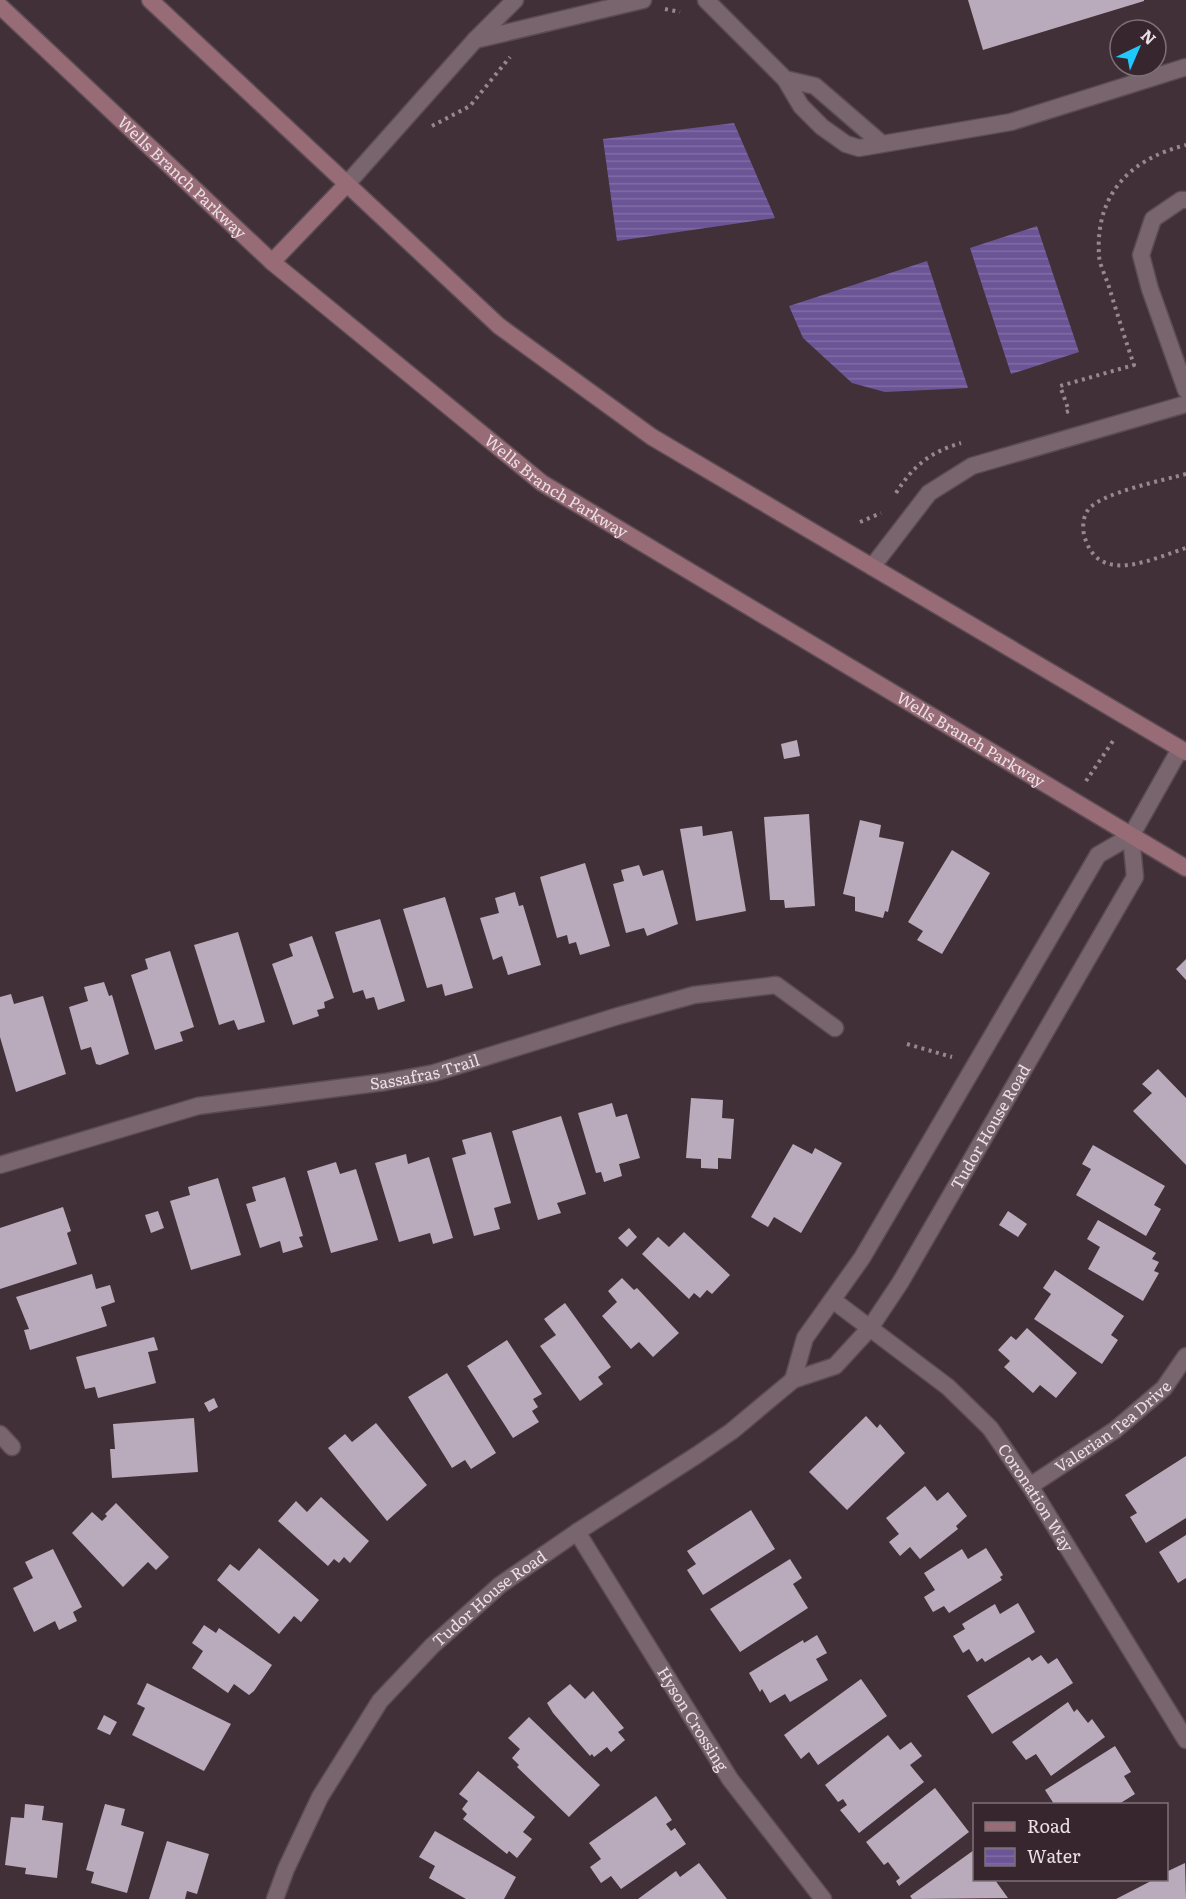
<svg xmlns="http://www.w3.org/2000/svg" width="1186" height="1899" font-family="Literata,serif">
<defs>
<pattern id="water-rules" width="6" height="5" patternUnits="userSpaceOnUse" patternTransform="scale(1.5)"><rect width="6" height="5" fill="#6c5596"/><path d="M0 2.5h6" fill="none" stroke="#816da5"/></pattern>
</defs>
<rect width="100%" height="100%" fill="#423038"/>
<!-- water -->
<path fill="url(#water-rules)" d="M734,123L775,218L617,241L603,139Z
M1037,226L1079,352L1011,374L970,248Z
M927,261L968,388L885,392L852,383L803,338L789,306Z"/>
<!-- building -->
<path fill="#baabbc" d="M968,0H1144V1L983,50Z
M797,740L800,756L784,759L781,744Z
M809,814L815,906L785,908L784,900H770L764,817Z
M860,820L881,825L879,837L904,842L888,912L885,911L883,918L855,911V897L843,894Z
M702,826L703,836L732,831L746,911L696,921L680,829Z
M952,850L990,873L942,954L917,940L923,931L908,922Z
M585,863L610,946L580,955L576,942L569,944L567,935L557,938L540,877Z
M639,865L643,876L663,870L678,924L647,936L644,928L626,933L613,884L624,881L621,870Z
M515,892L519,906L523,905L541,965L508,975L502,956L493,960L480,918L499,913L495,898Z
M445,897L473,988L445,996L442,984L427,988L403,909Z
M380,919L405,1001L378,1010L374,997L366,999L363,990L353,993L335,932Z
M238,932L265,1022L238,1030L234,1020L219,1025L194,945Z
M312,936L334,998L324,1002L325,1008L317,1010L319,1016L293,1025L272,964L293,956L289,944Z
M170,951L194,1027L180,1032L183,1041L155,1050L131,975L148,969L145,959Z
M1186,959V980L1176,969Z
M104,982L109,996L112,995L129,1054L100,1065L96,1064L91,1047L81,1050L69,1007L88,1001L84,987Z
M11,994L14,1004L43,996L66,1074L16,1092L0,1037V997Z
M1158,1069L1186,1098V1165L1133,1111L1152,1093L1142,1084Z
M691,1098L723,1100L722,1118L734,1119L731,1159L718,1158V1169L701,1168V1159L686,1158Z
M612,1103L616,1117L627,1114L640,1158L619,1164L622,1176L604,1182L601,1172L596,1173L578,1113Z
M561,1116L586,1194L557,1203L561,1213L538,1220L512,1131Z
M491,1132L511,1203L494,1208L500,1229L474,1236L452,1158L466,1154L462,1140Z
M793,1144L812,1154L815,1148L842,1163L801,1233L774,1217L768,1227L751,1217Z
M1093,1145L1165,1186L1154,1205L1161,1209L1146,1236L1076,1195L1091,1169L1082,1164Z
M406,1154L408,1164L429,1157L453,1238L433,1244L430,1233L399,1242L375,1163Z
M336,1162L340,1174L356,1169L378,1240L331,1253L307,1171Z
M285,1177L303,1236L299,1237L303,1247L283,1253L280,1241L260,1248L246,1204L256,1201L252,1187Z
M218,1178L241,1255L191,1270L170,1201L190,1195L188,1187Z
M63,1207L71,1231L67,1233L77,1264L0,1289V1228Z
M158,1211L164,1228L151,1233L145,1215Z
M1008,1211L1027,1224L1018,1237L999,1225Z
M1098,1220L1156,1253L1152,1259L1159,1262L1154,1271L1159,1273L1143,1301L1088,1269L1100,1247L1087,1239Z
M629,1228L637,1237L627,1247L618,1238Z
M684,1232L730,1275L712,1294L707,1290L700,1298L694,1293L689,1299L642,1254L658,1237L669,1247Z
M1055,1270L1124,1316L1111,1335L1118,1340L1102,1364L1034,1319L1051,1294L1043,1288Z
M92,1274L96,1289L110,1285L115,1302L101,1307L107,1326L30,1350L24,1330L29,1329L16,1297Z
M622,1278L634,1290L637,1288L679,1333L653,1357L639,1342L631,1349L602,1316L617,1302L608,1291Z
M565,1303L611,1367L598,1377L603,1384L580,1401L540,1346L556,1335L544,1319Z
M1027,1328L1077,1373L1056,1398L1040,1385L1033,1393L1004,1367L1010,1361L998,1350L1011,1336L1016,1340Z
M154,1337L158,1350L148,1352L156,1383L98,1398L95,1387L85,1389L76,1357Z
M507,1340L542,1394L533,1399L538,1407L532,1411L539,1422L513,1438L467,1366Z
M447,1373L496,1453L471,1469L465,1460L452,1468L408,1397Z
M214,1398L218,1407L209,1412L204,1403Z
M866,1416L877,1428L880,1424L905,1453L847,1510L809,1472Z
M194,1418L198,1472L112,1478L110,1449H115L113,1424Z
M376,1423L427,1485L387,1521L328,1448L345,1434L352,1442Z
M1186,1456V1518L1146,1543L1130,1517L1137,1513L1125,1495Z
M925,1486L937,1501L948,1492L967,1516L956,1526L958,1529L920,1559L910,1547L900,1556L889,1542L899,1534L886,1518Z
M321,1497L369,1541L350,1563L344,1557L339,1563L334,1559L328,1566L278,1521L296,1501L307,1512Z
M116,1503L169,1557L156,1570L148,1562L123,1587L72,1533L92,1512L102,1521L107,1516L105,1514Z
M751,1510L775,1549L703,1595L687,1570L696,1564L687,1551Z
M1186,1535V1578L1178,1583L1159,1552Z
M259,1548L319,1600L301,1622L294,1616L279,1634L217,1580L230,1564L239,1571Z
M986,1548L1003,1575L1000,1577L1002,1580L949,1613L944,1606L933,1612L924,1597L935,1590L924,1573L962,1549L968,1559Z
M53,1549L82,1607L73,1612L77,1621L59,1630L55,1621L34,1632L13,1588L33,1578L25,1562Z
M790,1559L802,1578L793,1584L808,1608L740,1652L710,1609Z
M1018,1603L1035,1632L985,1662L982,1658L977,1662L969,1649L963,1653L953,1636L965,1629L962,1624L995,1604L1000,1614Z
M204,1625L216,1633L219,1628L272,1665L254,1691L249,1695L234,1684L228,1693L192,1668L203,1651L192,1643Z
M817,1635L827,1653L816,1659L828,1680L790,1702L785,1694L770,1703L762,1689L760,1692L749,1673L803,1640L804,1643Z
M1041,1655L1048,1664L1057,1658L1073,1683L992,1734L967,1696L1029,1657L1032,1661Z
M861,1679L887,1716L818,1765L809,1752L801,1759L784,1735Z
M147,1683L231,1724L204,1771L132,1735L145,1708L137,1704Z
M570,1684L585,1699L593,1691L624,1728L618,1732L625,1740L611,1752L607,1747L594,1757L592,1754L590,1756L553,1713L547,1703Z
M1068,1702L1074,1712L1077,1709L1088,1723L1092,1719L1105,1737L1051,1776L1036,1754L1026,1760L1012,1742Z
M104,1715L117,1722L110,1735L97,1729Z
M529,1717L600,1785L569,1817L517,1767L519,1765L512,1758L520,1749L508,1738Z
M888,1735L900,1750L911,1742L922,1756L910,1765L924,1782L859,1833L840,1810L847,1805L843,1799L838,1802L825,1785Z
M1115,1746L1131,1772L1124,1776L1135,1794L1119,1804H1054L1045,1790Z
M478,1771L535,1817L523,1832L532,1839L517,1858L509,1851L507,1854L463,1819L467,1814L462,1809L468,1801L459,1794Z
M935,1788L969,1832L899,1886L896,1881L900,1878L888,1862L884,1865L866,1842Z
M656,1796L672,1820L666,1824L671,1831L675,1828L686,1844L621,1889L611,1876L601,1883L590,1867L601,1859L589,1843Z
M25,1804L44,1806L42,1820L63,1823L57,1878L25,1874L26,1868L5,1865L11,1817L24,1818Z
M105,1804L125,1809L121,1825L144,1832L127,1893L91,1883L94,1872L86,1870Z
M435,1831L516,1877L504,1899H466L429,1878L435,1866L419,1857Z
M167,1841L209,1854L197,1894L187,1891L185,1899H149Z
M974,1850V1880H995L1008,1898L912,1899L910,1896Z
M699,1863L727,1899H638L676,1871L680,1877Z
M1185,1863L1186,1899H1116L1153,1880H1166V1872Z"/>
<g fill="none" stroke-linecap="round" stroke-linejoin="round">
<defs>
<path id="service" d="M706,0L785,79L801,106L822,127L846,144L859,148L1011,122L1186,67
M475,40L643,0
M785,79L815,86L881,143
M1186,200H1181L1153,219L1141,255L1150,289L1186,390
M872,567L929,493L972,466L1186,404"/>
<g id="minor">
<path d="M346,185L475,40L515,0"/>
<path id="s1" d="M0,1165L198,1106L385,1082L434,1073L618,1016L694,995L776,985L835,1028"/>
<path id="s2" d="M834,1301L948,1387L990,1428L1030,1486L1186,1740"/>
<path d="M0,1434L12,1447"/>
<path id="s3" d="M1030,1486L1115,1430L1164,1388L1186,1356"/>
<path id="s4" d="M577,1532L730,1779L823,1899"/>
</g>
<g id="tertiary">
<path d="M793,1380L805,1338L862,1258L1098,855L1131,836L1180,749"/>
<path id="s5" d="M275,1899L286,1869L320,1797L380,1701L432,1646L500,1585L577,1532L697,1455L732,1431L793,1380L835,1366L870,1328L900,1283L1135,877L1131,836"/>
</g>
<g id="secondary">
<path d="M150,0L499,326L652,437L1186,752"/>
<path id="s6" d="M0,6L272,262L542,483L1186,868"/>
<path d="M272,262L346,185"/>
</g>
</defs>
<!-- service casing -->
<use href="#service" stroke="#5b4c53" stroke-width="19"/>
<!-- minor casing -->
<use href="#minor" stroke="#5b4c53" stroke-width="19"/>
<!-- tertiary casing -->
<use href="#tertiary" stroke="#5b4c53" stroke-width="19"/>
<!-- secondary casing -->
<use href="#secondary" stroke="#5b4c53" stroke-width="19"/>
<!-- path -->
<path stroke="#97888f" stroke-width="4" stroke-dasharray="3 4.5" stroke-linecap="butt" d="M665,9L680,12
M432,126L470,106L510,57
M1066,412L1069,411L1060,386L1134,365C1125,339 1117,313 1109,287C1106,277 1100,266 1099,256C1095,194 1130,159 1186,145
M1186,474C1164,480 1100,493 1088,510C1082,518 1082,532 1086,541C1102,585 1154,558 1186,548
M896,493C913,466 930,452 961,443
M860,522L881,513
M1086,781L1115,738
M907,1044L952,1057"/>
<!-- service -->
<use href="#service" stroke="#79656e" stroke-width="16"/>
<!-- minor -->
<use href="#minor" stroke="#79656e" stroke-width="16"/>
<!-- tertiary -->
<use href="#tertiary" stroke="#79656e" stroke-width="16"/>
<!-- secondary -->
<use href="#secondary" stroke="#986c77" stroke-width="16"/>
</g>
<g text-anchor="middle" stroke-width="6" stroke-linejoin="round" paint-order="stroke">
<!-- street labels -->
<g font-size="16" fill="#ebdfe5" stroke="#37262e">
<text dy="6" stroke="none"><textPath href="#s6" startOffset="250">Wells Branch Parkway</textPath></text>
<text dy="6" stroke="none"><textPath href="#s6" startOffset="736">Wells Branch Parkway</textPath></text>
<text dy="6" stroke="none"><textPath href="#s6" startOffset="1222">Wells Branch Parkway</textPath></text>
<text dy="6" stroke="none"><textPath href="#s1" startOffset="436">Sassafras Trail</textPath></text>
<text dy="6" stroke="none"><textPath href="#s5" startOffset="1080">Tudor House Road</textPath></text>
<text dy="6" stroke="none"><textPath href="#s3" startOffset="102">Valerian Tea Drive</textPath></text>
<text dy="6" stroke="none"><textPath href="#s2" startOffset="285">Coronation Way</textPath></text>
<text dy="6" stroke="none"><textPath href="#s5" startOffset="375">Tudor House Road</textPath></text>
<text dy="6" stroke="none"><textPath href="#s4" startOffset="220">Hyson Crossing</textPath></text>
</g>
</g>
<!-- legend -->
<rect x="973" y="1803" width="195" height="78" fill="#37262e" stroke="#7f7077" stroke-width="1.5"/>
<rect x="985" y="1822" width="30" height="9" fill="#986c77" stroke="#7f7077" stroke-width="1.5"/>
<text x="1027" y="1833" font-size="18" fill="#ebdfe5">Road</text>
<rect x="985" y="1848" width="30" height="18" fill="url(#water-rules)" stroke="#7f7077" stroke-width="1.5"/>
<text x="1027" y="1863" font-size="18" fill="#ebdfe5">Water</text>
<!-- north arrow -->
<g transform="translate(1138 48) rotate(44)"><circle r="28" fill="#37262e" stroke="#7f7077" stroke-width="1.5"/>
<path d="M0-4.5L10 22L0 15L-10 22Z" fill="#20c9fd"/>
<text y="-9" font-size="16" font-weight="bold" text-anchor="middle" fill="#ebdfe5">N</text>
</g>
</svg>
